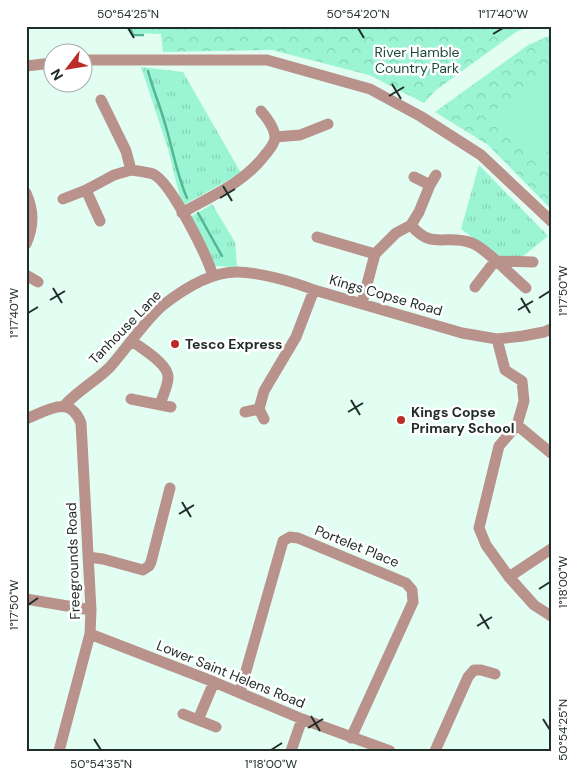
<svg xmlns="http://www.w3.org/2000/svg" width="577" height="777" font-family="'DM Sans',sans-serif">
<defs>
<pattern id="grass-tufts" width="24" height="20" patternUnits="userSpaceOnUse" patternTransform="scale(1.25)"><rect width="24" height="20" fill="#9bf5d4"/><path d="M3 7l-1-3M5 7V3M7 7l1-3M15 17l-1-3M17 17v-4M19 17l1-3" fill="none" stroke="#85d2b6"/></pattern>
<pattern id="park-crowns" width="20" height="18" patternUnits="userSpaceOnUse" patternTransform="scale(1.25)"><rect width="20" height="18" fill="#9bf5d4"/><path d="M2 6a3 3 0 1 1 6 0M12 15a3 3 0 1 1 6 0" fill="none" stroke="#85d2b6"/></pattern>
</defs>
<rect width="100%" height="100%" fill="#e2fef2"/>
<!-- grass -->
<path fill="url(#grass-tufts)" d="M141,67L183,72L241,173L182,206L168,149Z
M479,165L548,236L511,266L461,229Z
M212,204L235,242L237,267L215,266L189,218Z"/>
<!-- park -->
<path fill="url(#park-crowns)" d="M127,26H530L516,32L436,90L424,103L369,75L272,50L163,52L161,34L130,33Z
M551,35V209L488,145L435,112L528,45Z"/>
<!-- pitch -->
<path fill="#9bf5d4" d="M551,62V148L538,159L495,111Z"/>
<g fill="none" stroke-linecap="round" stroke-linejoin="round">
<!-- stream -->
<path stroke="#52b594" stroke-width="2.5" d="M129,26L133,35H143
M148,71C153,90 161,108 166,127C173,151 177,175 187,198
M198,213L222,256"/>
<!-- minor -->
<path stroke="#b9928c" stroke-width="11" d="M82,60H267L370,89L420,116L481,155L551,221
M26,66L52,63
M101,100L126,151L131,170C138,171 147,172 153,174C171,182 207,256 213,276
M275,137L300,135L328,124
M414,177L430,185
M26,193C34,211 34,226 26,244
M63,199L86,190
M182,213C211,196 244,183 265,155C269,150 274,145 275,138C275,129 267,118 261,111
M100,221L86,190L114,175L131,170
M411,225C432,251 446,233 472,243C484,247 514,278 526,288
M317,237L375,254
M26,275L38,282
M475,287L495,261L533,262
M362,303L375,254L396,233L411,225L419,212L430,185L436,175
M497,339L505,370L522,381L524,401L517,425L499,446L479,528L486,545L509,577L534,605L551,616
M132,341C142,349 169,364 168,378C168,386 162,397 160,405
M131,399L171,407
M64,406C77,391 96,381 110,367C127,348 143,323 162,306C182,290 211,272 237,272C259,272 294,282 314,290L462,333L497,339L523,336L544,332L551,329
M245,412L259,409
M26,419C48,410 70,394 81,423L91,610L90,634L59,751
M264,419L259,409L264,391L296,337L314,290
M517,425L551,453
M88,557L103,559L143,570L149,566L151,562L170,488
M509,577L551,549
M26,599L91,610
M90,634L214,682L302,719L390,751
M240,692L283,541L290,537L298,538L406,583L412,590L413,602L351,738
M183,714L216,727
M198,720L214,682
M291,751L302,719
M435,751L468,677L474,670H481L495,674"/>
</g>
<!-- ticks -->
<path fill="none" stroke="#202d28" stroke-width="2" d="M128,28L134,38M358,28L364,38M493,34L503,28M392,84L401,99M389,96L404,87M223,186L232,201M220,198L235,189M53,288L62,303M521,298L530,313M539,298L550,291M50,300L65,291M518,310L533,301M28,313L38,307M351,400L360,415M348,412L363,403M182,502L191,517M179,514L194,505M539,589L550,582M28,605L38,598M480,614L489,629M477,626L492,617M311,716L320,731M543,719L550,730M308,728L323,719M94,739L101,750M271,750L282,743"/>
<!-- markers -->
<g fill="#bb2c26" stroke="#fff" stroke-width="2">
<circle cx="175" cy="344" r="5"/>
<circle cx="401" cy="420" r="5"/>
</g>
<g text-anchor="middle" stroke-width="5" stroke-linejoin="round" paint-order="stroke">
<!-- park labels -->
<g font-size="14" fill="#1f4a3b" stroke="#fff">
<text x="417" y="57">River Hamble<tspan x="417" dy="16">Country Park</tspan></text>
</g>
<!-- street labels -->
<g font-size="14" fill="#202d28" stroke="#fff">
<text transform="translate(386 295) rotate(16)" y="5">Kings Copse Road</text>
<text transform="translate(125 327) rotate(-46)" y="5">Tanhouse Lane</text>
<text transform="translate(357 546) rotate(22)" y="5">Portelet Place</text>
<text transform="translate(73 561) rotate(-92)" y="5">Freegrounds Road</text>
<text transform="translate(231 674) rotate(22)" y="5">Lower Saint Helens Road</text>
</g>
<!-- poi labels -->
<g font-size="14" font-weight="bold" fill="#202d28" stroke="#fff" text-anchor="start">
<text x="185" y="349">Tesco Express</text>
<text x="411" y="417">Kings Copse<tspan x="411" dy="16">Primary School</tspan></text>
</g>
</g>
<!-- border -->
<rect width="577" height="777" fill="none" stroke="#ffffff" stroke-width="55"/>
<!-- north arrow -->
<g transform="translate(68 68) rotate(239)"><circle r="24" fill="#ffffff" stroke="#a6aba9"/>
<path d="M0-4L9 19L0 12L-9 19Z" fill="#bb2c26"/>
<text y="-8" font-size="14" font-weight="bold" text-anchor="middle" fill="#202d28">N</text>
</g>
<rect x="28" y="28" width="522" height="722" fill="none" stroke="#202d28" stroke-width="2"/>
<g font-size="12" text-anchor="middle" fill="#202d28">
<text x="128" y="18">50°54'25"N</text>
<text x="358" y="18">50°54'20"N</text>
<text x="503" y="18">1°17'40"W</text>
<text transform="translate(563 291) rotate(-90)" y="4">1°17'50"W</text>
<text transform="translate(14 313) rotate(-90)" y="4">1°17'40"W</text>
<text transform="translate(563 582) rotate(-90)" y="4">1°18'00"W</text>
<text transform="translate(14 605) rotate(-90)" y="4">1°17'50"W</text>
<text transform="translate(563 730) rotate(-90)" y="4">50°54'25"N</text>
<text x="101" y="768">50°54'35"N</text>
<text x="271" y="768">1°18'00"W</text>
</g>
</svg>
